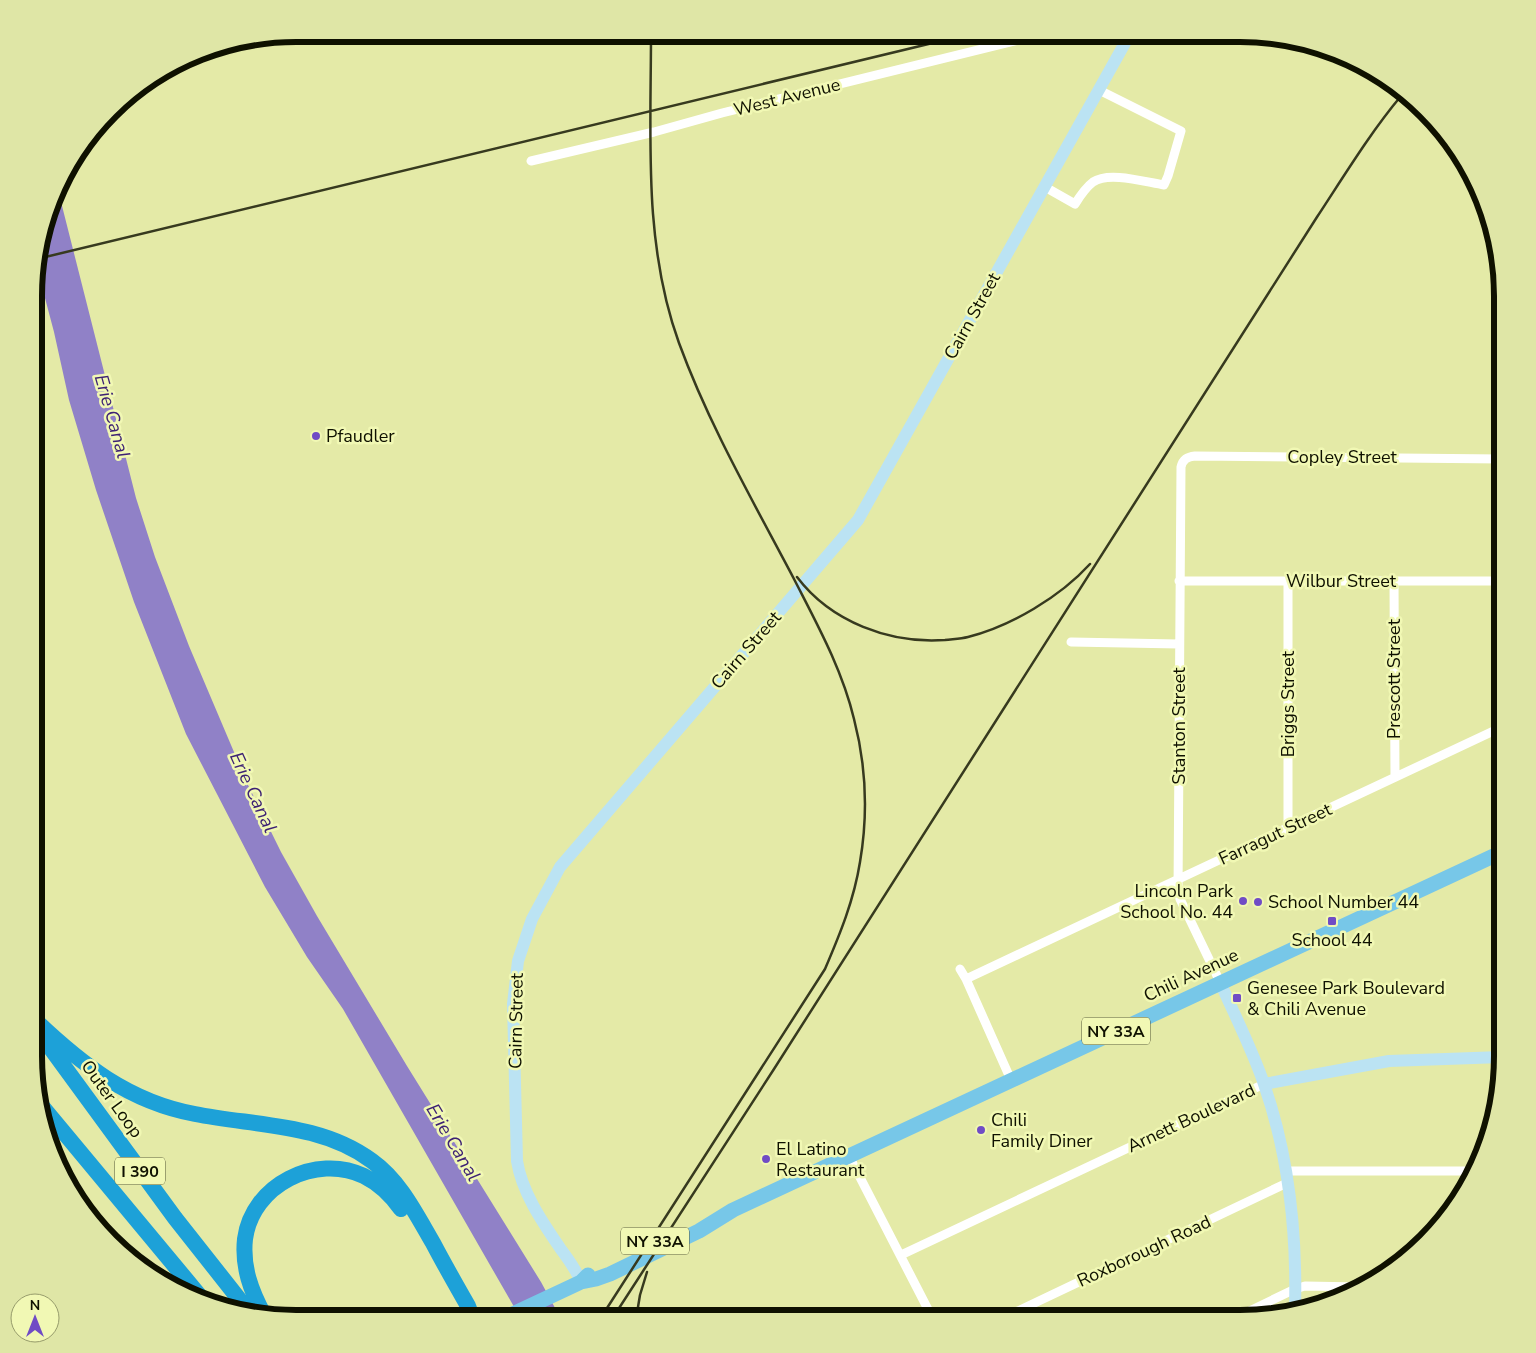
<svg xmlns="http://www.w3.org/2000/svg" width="1536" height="1353" font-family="'Nunito Sans',sans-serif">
<rect width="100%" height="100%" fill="#e4eaa7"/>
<!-- water -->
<path fill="#9081c7" d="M59,194L136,498L155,557L189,646L248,785L281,852L317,916L407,1066L541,1282L561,1319H521L343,1009L307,957L265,887L186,734L134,602L96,490L69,400L54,332L41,283L36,260Z"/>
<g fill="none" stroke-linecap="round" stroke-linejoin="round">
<!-- street -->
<path stroke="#fff" stroke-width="9" d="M531,161L654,132L722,113L1043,34
M1045,187L1075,204C1080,196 1085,188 1093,182C1109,171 1145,182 1164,185L1168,176L1181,131L1099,90
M1179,581H1502
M1288,581V828
M1394,581L1395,777
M1071,642L1179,644
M960,969L966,979L1011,1080
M966,979L1502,727
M1220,982L1180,899L1178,892L1181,467C1183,459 1187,457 1195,456L1502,459
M849,1156L933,1319
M1285,1171H1476
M901,1255L1264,1084
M1001,1319L1287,1183
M1233,1319L1295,1289L1305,1286L1361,1287"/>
<!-- secondary -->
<path stroke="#bbe3f3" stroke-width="12" d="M1220,982C1235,1016 1252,1049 1264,1084C1289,1156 1297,1234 1295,1310
M1264,1084L1389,1061L1502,1057
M581,1282C576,1269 568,1259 560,1248C543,1223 522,1193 517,1161L513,1004L518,961L532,919L560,867L858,520L1125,43L1129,34"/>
<!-- primary -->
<path stroke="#77c7e8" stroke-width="15" d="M581,1282L596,1279L610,1274L699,1231L733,1210L1502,852
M502,1319L581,1282L588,1275"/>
<!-- highway -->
<path stroke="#1da1d8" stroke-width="16" d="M34,1019C81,1064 129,1102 195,1114C255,1126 321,1123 372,1161C400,1181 416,1214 433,1243C444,1264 456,1285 468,1306L473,1319
M41,1035L175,1218L250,1313
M41,1105L204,1301
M51,1147L57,1162
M264,1315C251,1291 242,1267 245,1239C252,1185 316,1153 364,1176C380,1184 391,1195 401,1209"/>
<!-- rail -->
<path stroke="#373a1f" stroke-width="2.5" d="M37,259L970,34
M797,577C831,622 890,644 945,640C952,639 960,639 968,637C1011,626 1060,597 1090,564
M600,1319L825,969C840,934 854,900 860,862C868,815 866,765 854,719C842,669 817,624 794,579C753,501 709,425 679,343C643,244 651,137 651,34
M612,1319L774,1069L1317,217C1344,176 1370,133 1401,96
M636,1319L640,1295L647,1272"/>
</g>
<!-- markers -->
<g fill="#704cc5" stroke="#f1f8b4" stroke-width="2">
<circle cx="316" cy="436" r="5"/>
<circle cx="1243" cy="901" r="5"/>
<circle cx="1258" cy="902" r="5"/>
<rect x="1327" y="916" width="10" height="10" rx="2.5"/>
<rect x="1232" y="993" width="10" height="10" rx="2.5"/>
<circle cx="981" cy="1130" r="5"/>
<circle cx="766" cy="1159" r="5"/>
</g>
<g text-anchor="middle" stroke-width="5" stroke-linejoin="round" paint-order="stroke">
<!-- shield labels -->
<g fill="#f1f8b4" stroke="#535636" stroke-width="1">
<rect x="1082" y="1017.5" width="68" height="27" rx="4"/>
<rect x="115" y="1157.5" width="50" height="27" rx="4"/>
<rect x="621" y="1227.5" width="68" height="27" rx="4"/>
</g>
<g font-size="16" font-weight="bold" fill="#0f1100">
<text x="1116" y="1037">NY 33A</text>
<text x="140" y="1177">I 390</text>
<text x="655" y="1247">NY 33A</text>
</g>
<!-- street labels -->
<g font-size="18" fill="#0f1100" stroke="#f1f8b4">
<text transform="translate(787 97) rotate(-14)" y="6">West Avenue</text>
<text transform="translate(972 316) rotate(-61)" y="6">Cairn Street</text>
<text x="1342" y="463">Copley Street</text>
<text x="1341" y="587">Wilbur Street</text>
<text transform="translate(746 650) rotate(-49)" y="6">Cairn Street</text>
<text transform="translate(1394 679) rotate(-90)" y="6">Prescott Street</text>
<text transform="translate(1288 704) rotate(-90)" y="6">Briggs Street</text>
<text transform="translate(1179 726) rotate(-90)" y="6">Stanton Street</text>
<text transform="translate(1275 834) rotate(-25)" y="6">Farragut Street</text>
<text transform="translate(1191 975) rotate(-25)" y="6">Chili Avenue</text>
<text transform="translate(516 1021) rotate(-89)" y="6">Cairn Street</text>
<text transform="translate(112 1099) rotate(54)" y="6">Outer Loop</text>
<text transform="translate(1191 1118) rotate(-25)" y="6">Arnett Boulevard</text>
<text transform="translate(1144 1251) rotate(-25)" y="6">Roxborough Road</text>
</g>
<!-- poi labels -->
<g font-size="18" fill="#0f1100" stroke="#f1f8b4" text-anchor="start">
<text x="326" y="442">Pfaudler</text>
<text x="1233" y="897" text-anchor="end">Lincoln Park<tspan x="1233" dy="21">School No. 44</tspan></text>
<text x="1268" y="908">School Number 44</text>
<text x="1332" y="946" text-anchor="middle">School 44</text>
<text x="1247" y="994">Genesee Park Boulevard<tspan x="1247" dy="21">&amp; Chili Avenue</tspan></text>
<text x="991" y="1126">Chili<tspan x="991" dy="21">Family Diner</tspan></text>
<text x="776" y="1155">El Latino<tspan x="776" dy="21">Restaurant</tspan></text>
</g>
<!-- water labels -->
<g font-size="19" font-style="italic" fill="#3d2274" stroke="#f1f8b4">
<text transform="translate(113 416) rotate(74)" y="7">Erie Canal</text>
<text transform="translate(254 792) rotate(65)" y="7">Erie Canal</text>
<text transform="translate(454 1142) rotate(59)" y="7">Erie Canal</text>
</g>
</g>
<!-- crop -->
<path d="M0 0H1536V1353H0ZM296 42H1240A254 254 0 0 1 1494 296V1056A254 254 0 0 1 1240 1310H296A254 254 0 0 1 42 1056V296A254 254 0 0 1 296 42Z" fill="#dfe6a6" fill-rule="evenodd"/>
<path fill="none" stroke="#0f1100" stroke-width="6" d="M296 42H1240A254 254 0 0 1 1494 296V1056A254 254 0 0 1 1240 1310H296A254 254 0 0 1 42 1056V296A254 254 0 0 1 296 42Z"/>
<!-- north arrow -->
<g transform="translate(35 1318)"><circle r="24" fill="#f1f8b4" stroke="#979c6c"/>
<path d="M0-4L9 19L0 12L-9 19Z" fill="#704cc5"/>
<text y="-8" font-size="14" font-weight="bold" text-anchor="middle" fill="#0f1100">N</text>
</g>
</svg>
